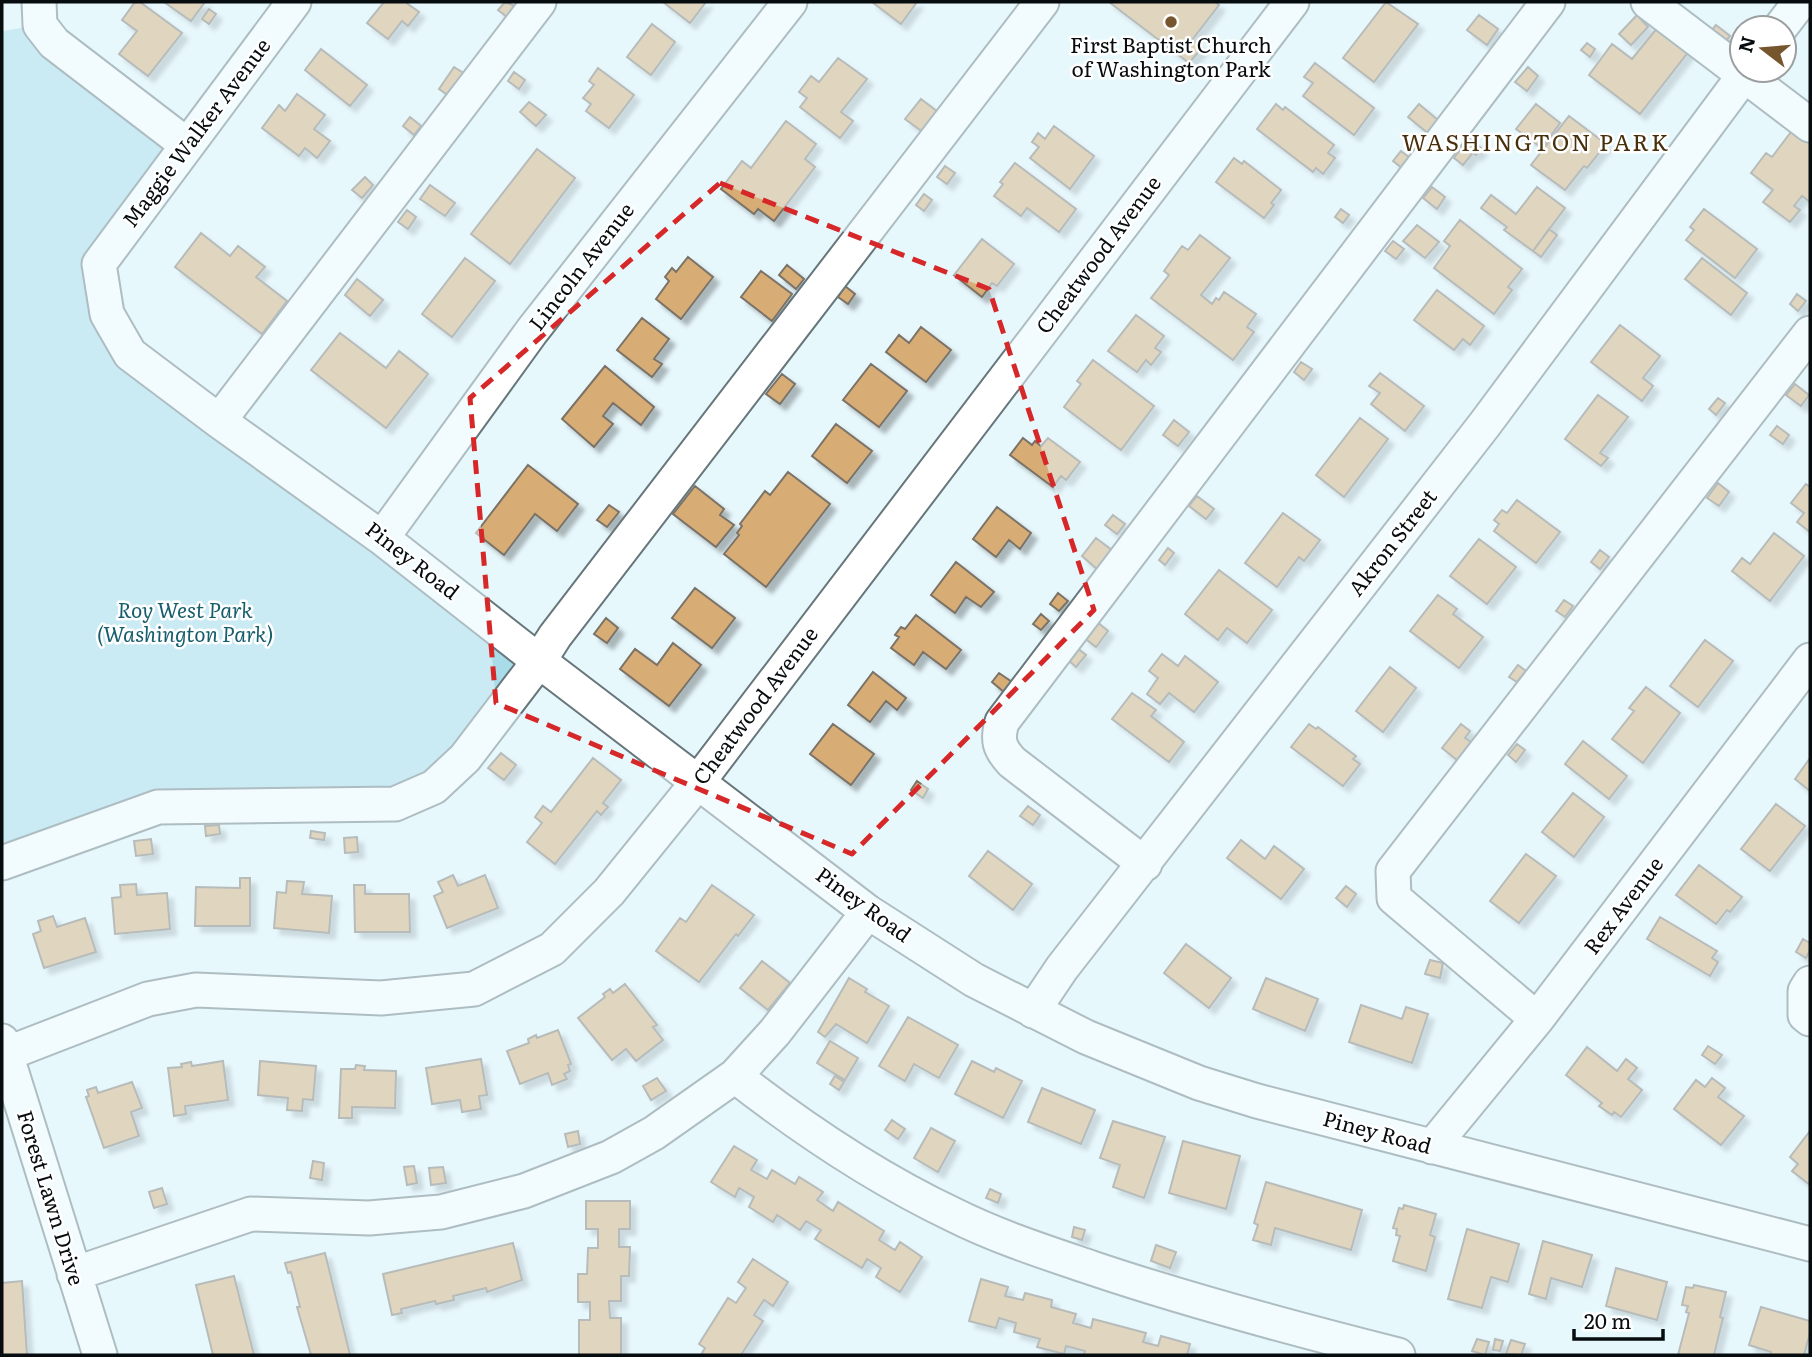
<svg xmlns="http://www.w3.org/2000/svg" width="1812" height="1357" font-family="Literata,serif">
<defs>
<filter id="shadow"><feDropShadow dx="6" dy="6" stdDeviation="2" flood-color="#0004"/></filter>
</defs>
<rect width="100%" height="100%" fill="#e7f8fd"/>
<!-- green -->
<path fill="#a8dce9" d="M40,25L187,145L99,264L107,314L539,661L434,787L228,804L2,860V31Z"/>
<!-- building -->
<path fill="#d8ad75" stroke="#7b7368" stroke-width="2" filter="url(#shadow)" d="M135,2H140L182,33L148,76L119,54L137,31L122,20Z
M164,2H205L191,21Z
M384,2H405L419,12L408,26L402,21L388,39L367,23Z
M505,2L515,6L507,17L498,10Z
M663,2H706L690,23Z
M872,2H917L901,24Z
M1109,2H1215L1219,5L1192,40L1202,48L1189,63Z
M1386,2L1418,24L1374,82L1343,58Z
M209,9L216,14L209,24L202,19Z
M1479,15L1498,29L1487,45L1467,30Z
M1637,15L1648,27L1631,45L1619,34Z
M652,24L675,42L651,75L627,57Z
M1716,25L1730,36L1724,43L1710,32Z
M1658,27L1689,51L1640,114L1589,75L1612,44L1632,59Z
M1587,43L1595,49L1590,57L1581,50Z
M321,49L367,85L350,106L305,70Z
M838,58L867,79L841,112L853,121L840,138L800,107L807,98L799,92L811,76L819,82Z
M1315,63L1374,108L1354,135L1303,96L1313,83L1304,77Z
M454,67L465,74L449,96L439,89Z
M1528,67L1538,76L1527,91L1515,82Z
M598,68L634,95L609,128L586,111L591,104L583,98L594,85L589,81Z
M514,72L525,80L519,89L508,81Z
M297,94L325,115L314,129L330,141L317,158L305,148L299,156L262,128L279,105L285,111Z
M921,99L942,115L927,135L905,119Z
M529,102L546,115L536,126L520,112Z
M1276,104L1283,110L1285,107L1334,145L1328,153L1335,158L1323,174L1316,168L1313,172L1257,129Z
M1419,104L1439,121L1429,134L1408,117Z
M1536,104L1560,123L1542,148L1516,129Z
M1569,116L1606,144L1587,168L1584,166L1565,190L1531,165Z
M410,117L421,126L414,135L403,126Z
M786,121L816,144L805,159L815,167L774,221L758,209L754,214L721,189L742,161L751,168Z
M1054,126L1094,156L1070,189L1030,158L1039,147L1032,142L1038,133L1045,139Z
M1794,128L1810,140V202L1802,196L1794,206L1800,210L1790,222L1763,202L1773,190L1751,173L1766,153L1772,157Z
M1470,139L1481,148L1476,155L1465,147Z
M1462,147L1472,154L1463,165L1454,158Z
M537,149L575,178L510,264L471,234Z
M1401,151L1410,158L1402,168L1393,161Z
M1234,158L1242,164L1244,161L1281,190L1271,203L1274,205L1264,218L1216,182Z
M1015,163L1076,209L1059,232L1027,208L1021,216L994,196L1003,184L1000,182Z
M945,166L955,173L947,184L937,177Z
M365,177L373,185L362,198L352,190Z
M430,185L455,203L445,216L420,199Z
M1432,187L1445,197L1437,209L1423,198Z
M1537,187L1565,208L1533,251L1504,230L1507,227L1481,208L1491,195L1516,214Z
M924,194L932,200L924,211L916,205Z
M1341,209L1349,215L1343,223L1335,217Z
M1704,209L1757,249L1735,278L1686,240L1694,230L1690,227Z
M407,210L416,217L408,229L398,222Z
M1460,220L1522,269L1508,287L1512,290L1494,314L1434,268L1450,246L1444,241Z
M1417,225L1439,242L1425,258L1403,241Z
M1549,229L1557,235L1541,257L1533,251Z
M201,233L230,256L238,246L265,267L256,277L287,301L262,334L175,267Z
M1200,235L1230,258L1201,295L1212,304L1216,298L1219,300L1224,292L1256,314L1247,327L1254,332L1233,360L1151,298L1169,275L1164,271L1182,246L1188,250Z
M982,239L1014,264L997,286L992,283L982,297L954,275Z
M1393,241L1404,249L1396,259L1385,251Z
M688,257L713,277L681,319L656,299L669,281L665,277L672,268L676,272Z
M465,258L495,281L452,337L422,314Z
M1702,258L1747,293L1731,315L1685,279Z
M787,265L804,279L796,289L779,275Z
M761,271L792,294L772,321L741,297Z
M357,279L383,300L370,316L345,295Z
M845,286L855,294L848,304L838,297Z
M1437,290L1484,326L1470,345L1463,339L1454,350L1414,320Z
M1797,294L1806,301L1798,311L1790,304Z
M1136,315L1164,336L1155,348L1161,352L1151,365L1146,360L1137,372L1108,351Z
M642,318L669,339L654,359L662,364L652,377L617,350Z
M1620,325L1660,356L1643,378L1653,386L1642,401L1591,362Z
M921,327L951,350L926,382L886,352L899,335L909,343Z
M340,333L386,368L399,351L428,374L386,428L311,370Z
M1093,360L1154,406L1121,450L1064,407L1081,384L1077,381Z
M1301,362L1312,369L1304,380L1294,372Z
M871,364L907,391L879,427L843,400Z
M605,366L654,407L641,425L613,403L603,416L613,424L594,447L562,419Z
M1380,373L1424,406L1405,431L1371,404L1380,393L1369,386Z
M782,374L795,384L780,404L766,394Z
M1795,384L1809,395L1801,406L1786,395Z
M1598,395L1628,417L1600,453L1608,458L1601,466L1565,439Z
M1718,398L1725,403L1716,415L1709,409Z
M1360,418L1388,439L1344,497L1316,475Z
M1174,420L1189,432L1178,446L1163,435Z
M836,424L872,451L847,483L812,456Z
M1777,426L1789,435L1783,444L1770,435Z
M1023,438L1032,445L1035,441L1041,446L1048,438L1080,462L1066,480L1061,476L1053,487L1010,455Z
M528,465L578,504L557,531L535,514L504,555L476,533Z
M788,472L830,504L766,587L724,554L739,535L737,533L742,526L740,524L765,491L770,495Z
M1718,483L1729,492L1719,506L1707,498Z
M1806,484L1810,487V532L1797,522L1804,513L1791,503Z
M695,486L724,509L720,515L734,525L716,547L673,514Z
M1197,496L1214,509L1206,519L1189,506Z
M1517,500L1560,532L1536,563L1494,531L1499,524L1494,520L1502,510L1507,513Z
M609,505L619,512L607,527L597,520Z
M997,507L1031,533L1020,549L1009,540L996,557L973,539Z
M1283,513L1320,540L1304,561L1299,557L1277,587L1245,563Z
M1113,515L1125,524L1117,534L1105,525Z
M1774,533L1804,556L1770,601L1732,571L1742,558L1750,564Z
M1096,538L1113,551L1098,570L1082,556Z
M1479,539L1516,567L1487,604L1450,576Z
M1168,548L1174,553L1165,565L1159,560Z
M1600,550L1609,557L1600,569L1591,562Z
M956,562L994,592L981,607L966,597L955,613L931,595Z
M1219,570L1272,610L1247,643L1227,628L1218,640L1185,614Z
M695,588L735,618L712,648L672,618Z
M1058,593L1068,601L1059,611L1050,604Z
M1438,595L1457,609L1453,614L1483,637L1459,668L1410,631Z
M1564,600L1573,606L1565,617L1556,611Z
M1041,614L1049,621L1041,630L1033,624Z
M916,615L961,650L946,669L923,652L914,665L891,648L899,637L895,635L901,627L905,629Z
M606,618L618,628L607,643L594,634Z
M1096,621L1108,631L1096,647L1083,637Z
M1705,640L1733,661L1698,707L1670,686Z
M673,643L701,665L669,706L620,669L635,649L657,665Z
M1076,647L1086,655L1076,667L1067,659Z
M1162,654L1178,666L1185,656L1218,682L1194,712L1169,693L1160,704L1147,694L1158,678L1149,671Z
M1518,665L1526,671L1517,682L1509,677Z
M1390,667L1416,688L1383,732L1356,711Z
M873,672L906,698L897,710L886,701L870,722L848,705Z
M999,673L1012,682L1004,692L992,682Z
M1646,687L1680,713L1643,763L1612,739L1634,711L1629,708Z
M1132,693L1156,710L1151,716L1184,742L1169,762L1112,719Z
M833,724L874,754L851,785L810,754Z
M1309,724L1316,729L1318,727L1356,756L1353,759L1360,764L1343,786L1291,747Z
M1461,724L1470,731L1465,738L1471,742L1457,760L1442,748Z
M1583,741L1627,776L1609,799L1565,764Z
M1517,744L1525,750L1516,762L1508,755Z
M501,753L516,765L504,780L488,768Z
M593,758L621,780L603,803L608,807L601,815L597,811L555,864L527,842L542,823L535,817L543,806L551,812Z
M1810,758V791L1795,779Z
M917,781L928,789L923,798L911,790Z
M1573,793L1604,817L1574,857L1542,832Z
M1776,804L1805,826L1770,871L1741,849Z
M1028,806L1040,815L1033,825L1020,816Z
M219,825L220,834L206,836L205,826Z
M311,831L325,833L324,840L310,838Z
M357,837L358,852L345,853L344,838Z
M151,839L153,854L136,856L134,841Z
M1241,840L1265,859L1274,846L1304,869L1281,899L1227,858Z
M988,851L1032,884L1013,910L969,876Z
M1526,854L1556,876L1519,923L1490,901Z
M1699,865L1742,897L1730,912L1727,910L1716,924L1676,895Z
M453,875L458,886L485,875L498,908L447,928L434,896L443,892L438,882Z
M240,878H250V926H195L196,887L240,888Z
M287,881L304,882L302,894L332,896L329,933L274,928L277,892L286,893Z
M136,884L137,895L167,893L170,929L115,934L112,898L121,897L120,885Z
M354,885H365V894H409L410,932H355Z
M712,885L754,915L738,936L736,934L699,982L656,951L680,918L686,922Z
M1346,886L1356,894L1347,907L1336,898Z
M53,916L57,927L85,918L96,952L44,968L33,934L41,931L38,921Z
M1660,917L1717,951L1712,958L1718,962L1710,976L1647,939Z
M1803,939L1810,943V950L1806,958L1796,952Z
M1186,944L1231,978L1209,1008L1164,973Z
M1430,960L1443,963L1440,978L1425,974Z
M762,961L790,983L768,1010L740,988Z
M849,978L867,989L865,992L889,1006L867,1043L836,1024L825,1037L818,1032Z
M1266,978L1318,999L1305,1031L1253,1009Z
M625,984L657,1025L653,1027L663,1040L636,1061L626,1049L612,1060L578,1018L605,997L603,994L610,989L613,993Z
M1361,1005L1402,1019L1406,1007L1428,1014L1412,1063L1349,1042Z
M908,1017L958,1045L939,1078L914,1064L905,1081L879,1066Z
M558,1030L571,1064L568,1065L570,1071L564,1074L567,1079L552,1085L548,1073L520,1084L507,1051L529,1043L528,1039L536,1035L537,1038Z
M830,1041L858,1058L845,1080L817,1063Z
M1708,1046L1722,1055L1715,1064L1702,1055Z
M1587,1047L1617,1071L1626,1059L1637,1068L1628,1079L1642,1090L1621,1117L1614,1112L1612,1115L1599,1106L1602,1103L1566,1075Z
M481,1059L487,1095L479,1096L481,1109L462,1112L460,1100L432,1104L426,1068Z
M223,1061L228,1100L185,1106L186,1114L174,1116L168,1068L182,1067L181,1064L191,1062L192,1066Z
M260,1061L316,1066L313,1100L303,1099L302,1111L287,1110L288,1098L258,1095Z
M972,1061L994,1072L996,1068L1022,1081L1003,1118L955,1094Z
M356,1065L365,1066L364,1070L396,1071L395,1108L352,1107V1118H339L341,1069H355Z
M835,1076L844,1082L839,1090L830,1084Z
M657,1078L666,1091L651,1100L643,1086Z
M1712,1078L1725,1088L1718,1097L1744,1116L1721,1145L1674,1109L1696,1080L1705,1087Z
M132,1082L142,1108L131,1112L139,1136L104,1148L86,1097L89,1096L87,1090L96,1087L98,1093Z
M1042,1088L1095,1110L1081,1144L1028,1122Z
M892,1120L905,1129L898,1139L885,1130Z
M1113,1121L1165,1137L1144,1198L1113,1187L1120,1165L1100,1158Z
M931,1128L955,1141L938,1172L914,1158Z
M578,1131L580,1144L568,1147L565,1134Z
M1810,1131V1185L1792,1171L1798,1164L1790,1157Z
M1183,1141L1240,1156L1226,1209L1169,1193Z
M734,1146L757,1160L751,1170L767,1179L772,1170L795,1184L799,1177L823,1192L817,1200L833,1211L838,1202L884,1231L879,1240L895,1250L900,1242L922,1257L900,1292L876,1277L881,1268L867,1259L862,1268L815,1239L821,1230L806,1221L800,1230L777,1215L773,1222L749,1207L754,1197L739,1188L735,1197L711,1182Z
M313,1161L324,1163L322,1180L310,1178Z
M414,1166L417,1183L407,1185L404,1167Z
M443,1167L446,1183L431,1185L429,1168Z
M1266,1182L1362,1210L1351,1250L1275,1228L1271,1245L1253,1240L1258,1225L1254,1223Z
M162,1188L167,1204L154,1208L149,1192Z
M990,1189L1001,1194L998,1203L986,1198Z
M586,1201H630V1229H619V1247H630L629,1276H621V1301H609L610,1318H621V1355H579V1320H590V1302H578V1274H587L588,1248H598V1229H586Z
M1404,1205L1436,1214L1430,1235L1435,1237L1426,1271L1393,1261L1400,1236L1396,1235L1397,1229L1393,1228L1399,1208L1403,1209Z
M1074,1227L1085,1230L1082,1240L1072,1237Z
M1467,1229L1519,1244L1508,1282L1491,1277L1482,1308L1448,1299Z
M1543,1241L1592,1255L1582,1287L1551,1278L1546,1299L1529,1294Z
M513,1243L522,1280L487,1292L486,1288L453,1296L454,1300L436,1304L435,1301L401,1309L402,1313L392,1315L383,1274Z
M1156,1245L1176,1252L1170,1268L1151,1261Z
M325,1253L350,1355H311L297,1307H300L291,1272L288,1273L285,1263Z
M753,1259L788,1282L773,1306L764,1300L754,1315L763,1321L741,1355H701L705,1348L699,1344L728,1298L736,1303L746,1288L738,1282Z
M1616,1268L1667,1282L1657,1320L1606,1306Z
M234,1276L254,1355H213L196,1285Z
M981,1279L1008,1287L1005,1296L1023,1300L1025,1293L1052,1300L1051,1307L1076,1314L1073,1323L1091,1328L1093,1319L1146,1333L1143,1342L1158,1346L1161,1336L1190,1344L1187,1355H1084L1085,1351L1066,1346L1064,1354L1037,1347L1040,1339L1014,1332L1016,1323L999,1318L996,1328L969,1321Z
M22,1281L27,1355H2V1283Z
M1694,1285L1726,1292L1720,1317L1723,1318L1714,1355H1678L1689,1313L1686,1312L1688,1306L1682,1305L1686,1287L1693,1288Z
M1761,1307L1810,1321V1333L1804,1355H1770L1771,1352L1749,1345Z
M1477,1339L1489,1342L1485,1355L1472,1351Z
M1495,1339L1503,1341L1500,1351L1493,1350Z
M1511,1340L1525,1344L1521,1355L1506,1354Z"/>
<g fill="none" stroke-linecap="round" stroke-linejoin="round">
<defs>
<path id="minor" d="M39,2L40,25L54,43L187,145
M294,2L99,264L107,314L130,354L219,421L382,538L539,661L868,912L974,980L1086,1037L1199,1083L1257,1101L1810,1244
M1648,2L1810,125
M1780,28L1800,2
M219,421L539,2
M382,538L532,331L790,2
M2,863L158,807L395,804L434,787L465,758L539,661L555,636L1042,2
M1145,864L1012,762C999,748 997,740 1002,722L1548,2
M1810,983L1805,991V1015L1810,1019
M1033,1011L1062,968L1485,424L1748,70
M1537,1019L1394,898L1393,871L1810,333
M2,1041L100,1355
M6,1054L148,999L196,990L381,998L474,989L552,949L609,892L698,782L1292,2
M735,1076C803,1129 876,1178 954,1215C998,1237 1045,1252 1092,1268C1193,1302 1295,1329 1398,1355
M1432,1147L1537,1019L1810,660
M74,1274L251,1214L369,1218L441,1212L524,1191L611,1157L654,1133L735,1076L775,1032L868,912"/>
</defs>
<!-- minor casing -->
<use href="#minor" stroke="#67767a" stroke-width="37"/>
<!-- minor -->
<use href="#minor" stroke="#fff" stroke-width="33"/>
</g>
<!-- marked area -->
<path d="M0 0H1812V1357H0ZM720,183L989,289L1094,610L852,854L496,703L470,398Z" fill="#e7f8fd" fill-opacity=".55" fill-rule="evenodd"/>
<path fill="none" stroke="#d62828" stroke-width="5" stroke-dasharray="14 9" stroke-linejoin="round" d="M720,183L989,289L1094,610L852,854L496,703L470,398Z"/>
<!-- markers -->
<circle fill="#76562c" stroke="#fff" stroke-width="2.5" cx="1171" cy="22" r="7"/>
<g text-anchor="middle" stroke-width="5" stroke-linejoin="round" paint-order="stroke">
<!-- poi labels -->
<g font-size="21" fill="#070c0e" stroke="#fff">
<text x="1171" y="53">First Baptist Church<tspan x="1171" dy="24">of Washington Park</tspan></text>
</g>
<!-- street labels -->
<g font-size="21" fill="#070c0e" stroke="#fff">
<text transform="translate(197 133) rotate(-53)" y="7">Maggie Walker Avenue</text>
<text transform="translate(1099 255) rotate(-53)" y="7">Cheatwood Avenue</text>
<text transform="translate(582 267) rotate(-52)" y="7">Lincoln Avenue</text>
<text transform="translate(1393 543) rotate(-52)" y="7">Akron Street</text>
<text transform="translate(412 561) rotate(38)" y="7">Piney Road</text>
<text transform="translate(756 706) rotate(-53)" y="7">Cheatwood Avenue</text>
<text transform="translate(863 905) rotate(36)" y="7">Piney Road</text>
<text transform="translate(1624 906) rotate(-53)" y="7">Rex Avenue</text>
<text transform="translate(1377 1133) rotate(15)" y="7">Piney Road</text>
<text transform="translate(50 1198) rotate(73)" y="7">Forest Lawn Drive</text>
</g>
<!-- park labels -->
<g font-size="21" font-style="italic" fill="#175e6d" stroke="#fff">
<text x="185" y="618">Roy West Park<tspan x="185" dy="24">(Washington Park)</tspan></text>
</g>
<!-- neighbourhood labels -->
<g font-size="23" letter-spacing="2" fill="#48300d" stroke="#fff">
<text x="1536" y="151">WASHINGTON PARK</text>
</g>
</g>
<!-- border -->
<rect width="1812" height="1357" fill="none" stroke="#070c0e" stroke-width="7"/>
<!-- north arrow -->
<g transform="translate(1763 49) rotate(286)"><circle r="33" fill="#ffffff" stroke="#9c9e9f" stroke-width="2"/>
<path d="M0-5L12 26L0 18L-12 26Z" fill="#76562c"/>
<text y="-10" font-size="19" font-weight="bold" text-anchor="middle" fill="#070c0e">N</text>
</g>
<!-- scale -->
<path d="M1574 1329v10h89v-10" fill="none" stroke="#070c0e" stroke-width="3.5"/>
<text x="1584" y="1329" font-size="21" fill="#070c0e" stroke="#ffffff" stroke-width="5" paint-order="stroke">20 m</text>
</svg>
